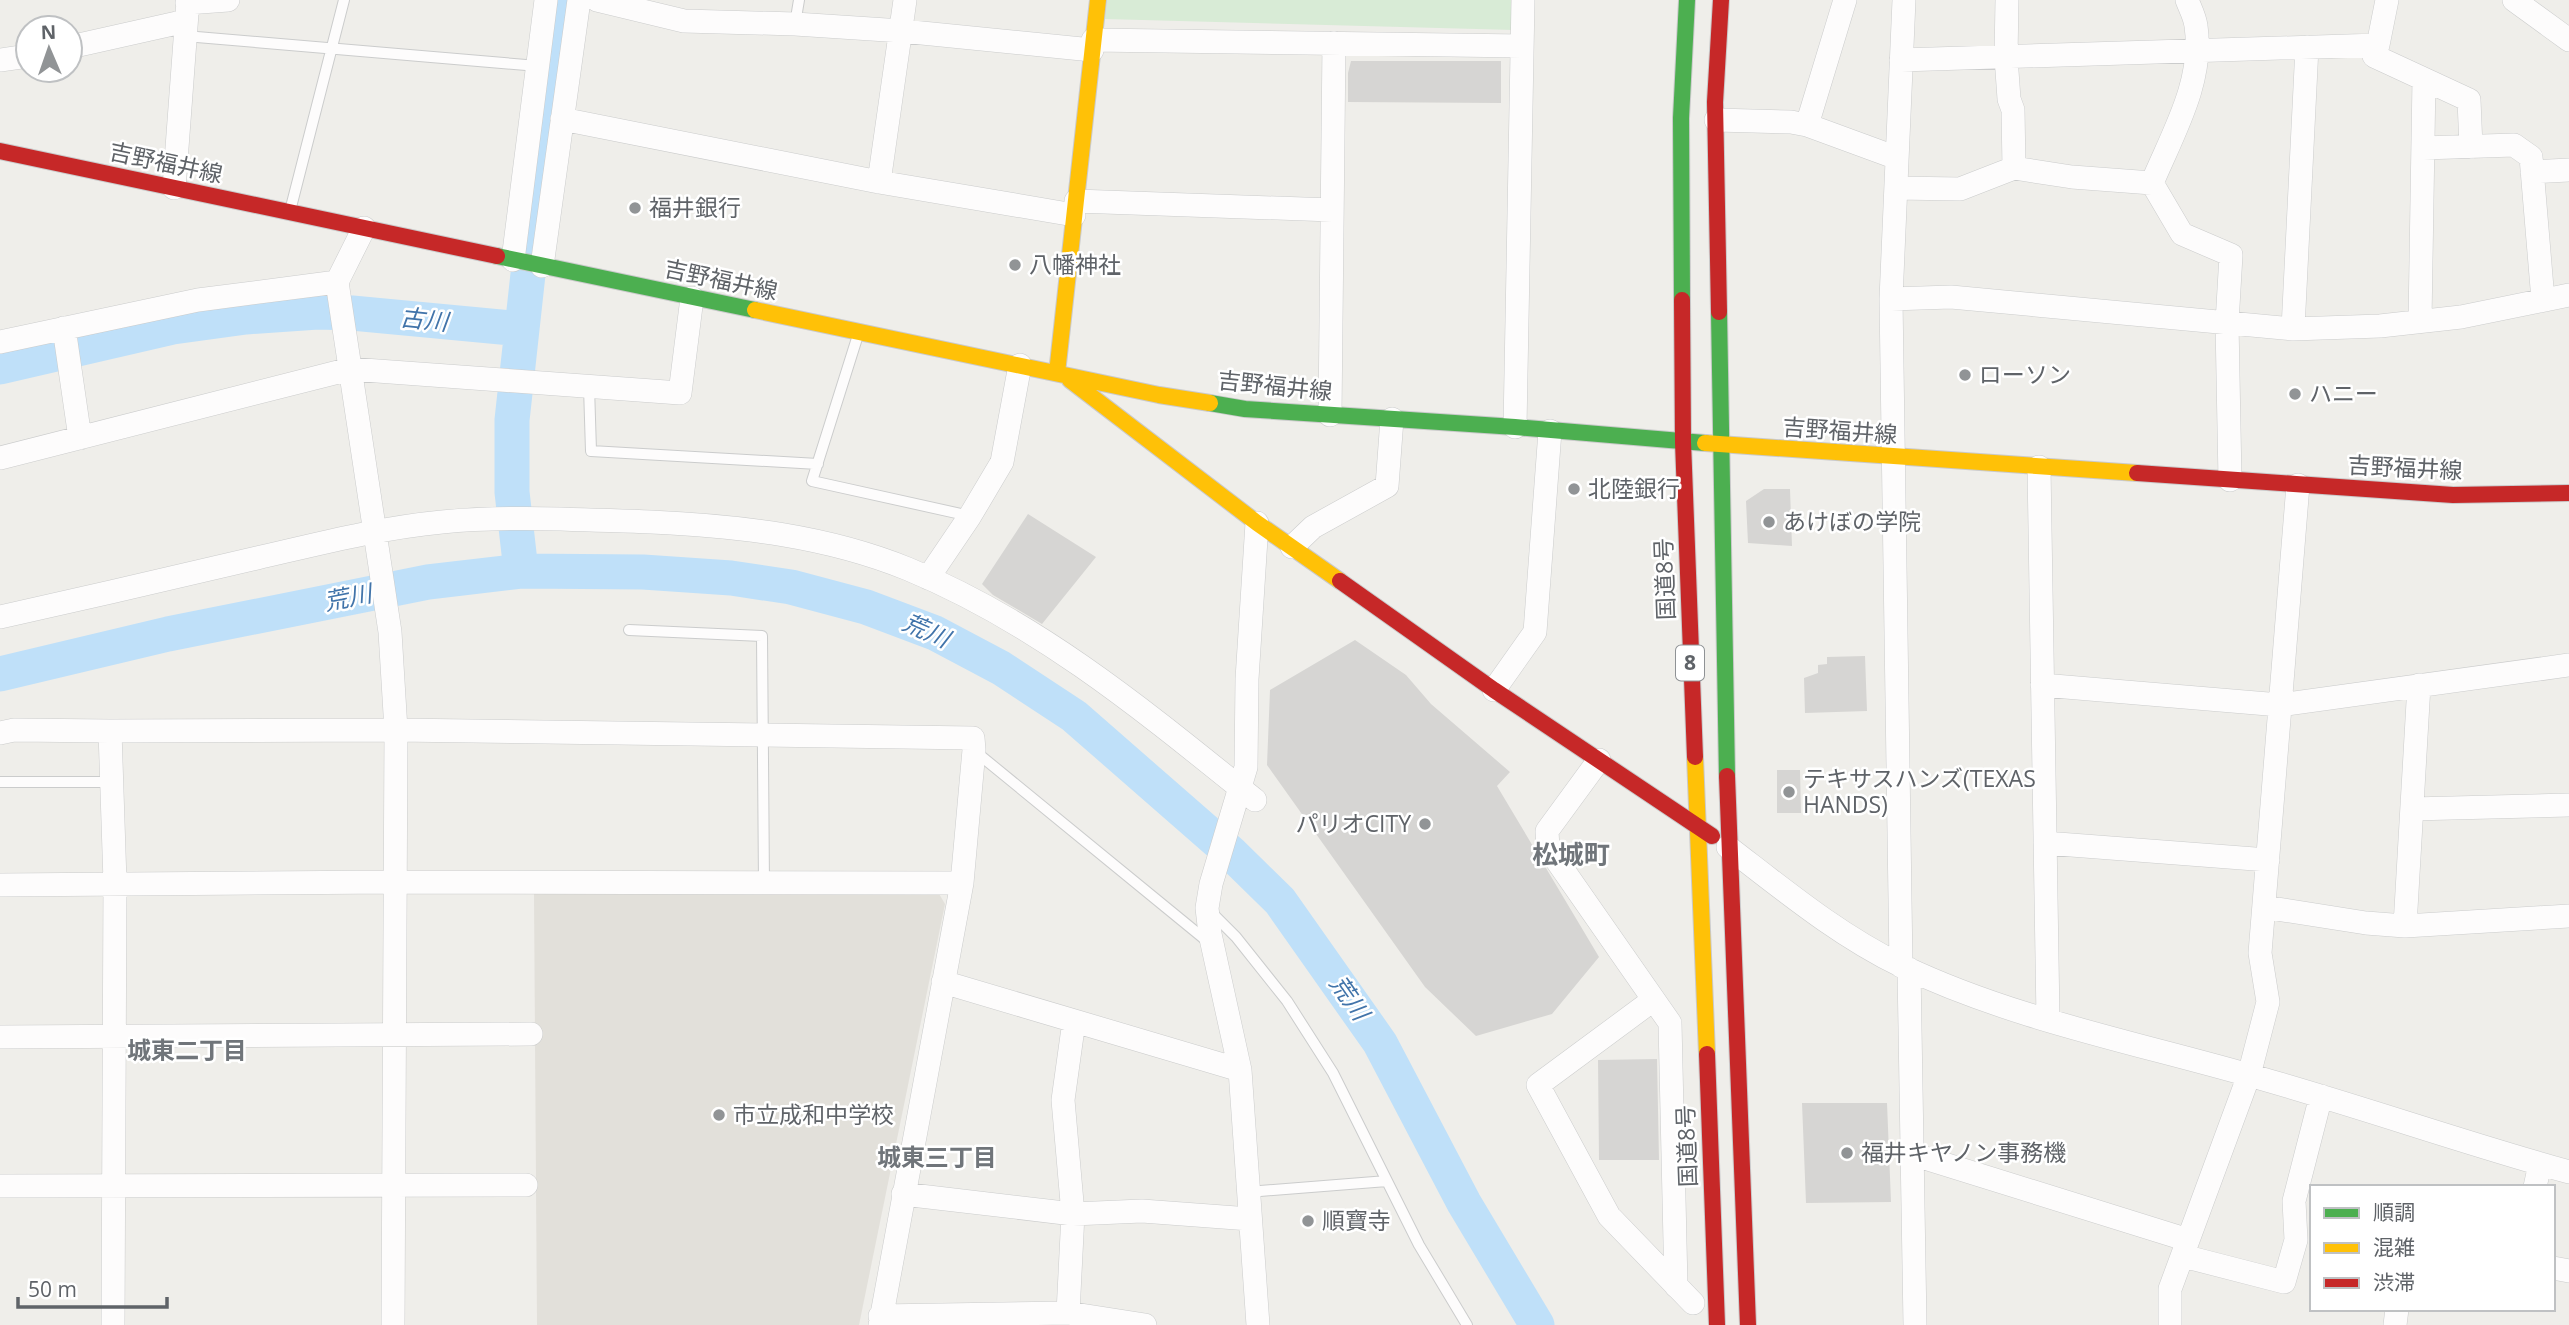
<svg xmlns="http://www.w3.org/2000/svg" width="2569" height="1325" font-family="'Open Sans','Noto Sans JP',sans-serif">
<rect width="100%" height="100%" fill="#efeeea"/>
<!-- education -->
<path fill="#e2e0da" d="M938,892L945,904L859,1325H537L534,893Z"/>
<!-- green -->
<path fill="#d8ebd6" d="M1107,0H1515L1514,30L1105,19Z"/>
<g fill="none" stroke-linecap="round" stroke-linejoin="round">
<!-- river -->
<path stroke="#bfe0f9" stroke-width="35" d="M0,367L173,327L246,317L318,312L352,313L522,329L558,0
M521,571L512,492V420L522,329
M0,674L168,634L428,582L521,571L643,572L731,578L791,587L866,607L935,633L1001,668L1074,716L1232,854L1280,901L1380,1043L1464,1203L1537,1325"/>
</g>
<!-- building -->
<path fill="#d6d5d3" d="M1351,61H1501V103L1348,102V73Z
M1764,489H1790L1792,546L1748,543L1746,501Z
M1028,514L1096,557L1042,624L993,595L982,584Z
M1355,640L1406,675L1431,704L1510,772L1497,786L1599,957L1552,1014L1476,1036L1425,987L1267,765L1270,690Z
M1865,656L1867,711L1805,713L1804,678L1818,673V665L1827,664V657Z
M1777,770H1800L1801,813H1777Z
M1657,1059L1659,1160H1599L1598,1060Z
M1802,1103H1887L1891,1202L1806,1203Z"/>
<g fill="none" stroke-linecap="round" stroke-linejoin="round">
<defs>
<path id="lane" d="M795,24L799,0
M185,36L538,66
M290,211L344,0
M858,335L812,481L970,516
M589,387L591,451L818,464
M629,630L762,636L764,884
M976,752L1207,941
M0,782H112
M1212,913L1236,937L1287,1001L1333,1073L1419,1245L1467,1325
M1248,1192L1387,1181"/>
<path id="street" d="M597,0L684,21L795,24L902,31L1092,50
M2187,0C2190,8 2195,17 2196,26C2204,81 2173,133 2152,183L2182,234L2231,255L2227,323L2230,480
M2514,0L2569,40
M187,3L228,0
M1093,40L1522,46
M2378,45L2374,56L2469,100L2471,147
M70,47L186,21
M0,60L28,56
M1901,60L2378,45L2387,0
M562,119L879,182L1074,215
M1716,120L1791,122L1807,125L1897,158
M1807,125L1845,0
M2423,148L2514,145L2531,157L2543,300
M2014,168L2072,177L2152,183
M2532,172L2569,170
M879,182L905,0
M174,188L188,0
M1896,188L1960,189L2014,168L2013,110L2009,99L2006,57L2007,0
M1076,201L1332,210
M364,228L337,282L390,632L396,730L393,1325
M513,260L546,0
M542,266L579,0
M1891,299L1951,297L2293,329L2380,326L2461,317L2569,295
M2420,321L2424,79
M64,328L80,438
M2293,329L2307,47
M0,342L198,300L337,282
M1330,415L1334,43
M1515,427L1523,0
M0,458L350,369L680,393L692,298
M2039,467L2048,1019
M1257,523L1247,679L1246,767L1211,884L1207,908L1210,934L1240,1070L1258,1325
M1292,547L1313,527L1387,486L1392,419
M928,578L970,516L1002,462L1020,365
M0,617C86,598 171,578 257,558C318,544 379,528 442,522C511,515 582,520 651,522C739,526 827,536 908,569C1039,623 1147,713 1255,800
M2042,685L2280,705L2569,665
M1494,690L1535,632L1550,431
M0,733L14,730L110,731
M1599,760L1547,831L1548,848L1670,1023L1676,1286
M2412,809L2569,805
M2045,843L2268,860
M1728,847C1784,890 1838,935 1902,966C2008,1017 2132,1042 2245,1074C2354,1104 2460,1142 2569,1172
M0,885L394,882L962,883
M2264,907L2366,923L2405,926L2569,916
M2405,926L2419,685
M1901,966L1891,299L1904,0
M1909,969L1915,1325
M943,982L1240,1070
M1653,1000L1538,1085L1609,1216L1693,1303
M0,1037L531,1034
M1912,1154L2188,1240
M0,1186L526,1185
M2535,1187L2540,1164
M903,1194L1073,1214L1142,1211L1250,1219
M2183,1256L2284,1282L2296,1240L2294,1201L2321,1096
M2553,1268L2569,1271
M1068,1313L1073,1214L1063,1100L1074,1021
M880,1316L1068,1313L1145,1325
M113,1325L115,882L110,731L396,730L973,738L974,750L962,883L880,1325
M2170,1325V1289L2249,1075L2268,1002L2260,953L2298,485
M2395,1325L2397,1309"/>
<path id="fast" d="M497,256L755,310
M1682,300L1681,118L1687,0
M1719,312L1727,776
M1210,403L1245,409L1515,427L1705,443"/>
<path id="slow" d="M755,310L1159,395L1210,403
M1057,373L1098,0
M1070,380L1257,523L1340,581
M1705,443L2137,473
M1695,757L1707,1054"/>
<path id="jam" d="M0,151L497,256
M1682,300L1683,442L1695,757
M1719,312L1715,102L1721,0
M2137,473L2453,495L2569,493
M1340,581L1494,690L1712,836
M1727,776L1748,1325
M1707,1054L1717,1325"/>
</defs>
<!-- lane casing -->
<use href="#lane" stroke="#cbcccc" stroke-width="12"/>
<!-- street casing -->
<use href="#street" stroke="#cbcccc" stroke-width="24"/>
<!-- fast casing -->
<use href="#fast" stroke="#cacacb" stroke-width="18"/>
<!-- slow casing -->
<use href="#slow" stroke="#cacacb" stroke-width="18"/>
<!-- jam casing -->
<use href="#jam" stroke="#cacacb" stroke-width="18"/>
<!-- lane -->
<use href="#lane" stroke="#fdfcfc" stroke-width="10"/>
<!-- street -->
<use href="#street" stroke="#fdfcfc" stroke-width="23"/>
<!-- fast -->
<use href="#fast" stroke="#4caf50" stroke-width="16"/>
<!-- slow -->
<use href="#slow" stroke="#ffc107" stroke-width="16"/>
<!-- jam -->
<use href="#jam" stroke="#c62828" stroke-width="16"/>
</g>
<!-- markers -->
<g fill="#919496" stroke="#fff" stroke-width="2.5">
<circle cx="635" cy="208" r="7"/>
<circle cx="1015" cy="265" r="7"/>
<circle cx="1965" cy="375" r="7"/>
<circle cx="2295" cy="394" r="7"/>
<circle cx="1574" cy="489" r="7"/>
<circle cx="1769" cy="522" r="7"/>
<circle cx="1789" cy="792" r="7"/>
<circle cx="1425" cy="824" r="7"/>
<circle cx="719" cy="1115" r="7"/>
<circle cx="1847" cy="1153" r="7"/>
<circle cx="1308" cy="1221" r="7"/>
</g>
<g text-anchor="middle" stroke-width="5" stroke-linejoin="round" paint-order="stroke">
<!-- shield labels -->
<rect fill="#fff" stroke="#8f9295" stroke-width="2" x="1676" y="645.5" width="28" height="35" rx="5"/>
<g font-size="21" font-weight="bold" fill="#5f6368">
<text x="1690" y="670">8</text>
</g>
<!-- street labels -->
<g font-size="23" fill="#5f6368" stroke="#fff">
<text transform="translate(166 163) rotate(12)" y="8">吉野福井線</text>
<text transform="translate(721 280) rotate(12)" y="8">吉野福井線</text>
<text transform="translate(1275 386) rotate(6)" y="8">吉野福井線</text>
<text transform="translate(1840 431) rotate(4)" y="8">吉野福井線</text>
<text transform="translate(2405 468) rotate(3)" y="8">吉野福井線</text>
<text transform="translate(1665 579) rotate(-92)" y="8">国道8号</text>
<text transform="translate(1687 1146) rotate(-92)" y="8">国道8号</text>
</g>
<!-- poi labels -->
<g font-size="23" fill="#5f6368" stroke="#fff" text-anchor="start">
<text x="649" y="216">福井銀行</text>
<text x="1029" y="273">八幡神社</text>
<text x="1979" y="383">ローソン</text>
<text x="2309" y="402">ハニー</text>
<text x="1588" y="497">北陸銀行</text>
<text x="1783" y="530">あけぼの学院</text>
<text x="1803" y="787">テキサスハンズ(TEXAS<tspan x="1803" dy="26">HANDS)</tspan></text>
<text x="1411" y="832" text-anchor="end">パリオCITY</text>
<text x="733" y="1123">市立成和中学校</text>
<text x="1861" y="1161">福井キヤノン事務機</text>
<text x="1322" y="1229">順寶寺</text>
</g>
<!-- water labels -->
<g font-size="24" font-style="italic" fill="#4174aa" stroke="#fff">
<text transform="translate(424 320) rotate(6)" y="8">古川</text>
<text transform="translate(348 598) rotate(-11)" y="8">荒川</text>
<text transform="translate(926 631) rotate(24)" y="8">荒川</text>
<text transform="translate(1349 998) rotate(55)" y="8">荒川</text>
</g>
<!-- neighbourhood labels -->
<g font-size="24" font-weight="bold" fill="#70757a" stroke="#fff">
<text x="187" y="1059">城東二丁目</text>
<text x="937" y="1166">城東三丁目</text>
</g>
<!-- quarter labels -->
<g font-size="26" font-weight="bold" fill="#70757a" stroke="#fff">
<text x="1571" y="864">松城町</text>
</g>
</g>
<!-- legend -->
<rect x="2310" y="1185" width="245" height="126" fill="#ffffff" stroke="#bfc1c3" stroke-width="2"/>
<rect x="2324" y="1208" width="35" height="10" fill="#4caf50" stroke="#bfc1c3" stroke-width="2"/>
<text x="2373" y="1220" font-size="21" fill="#5f6368">順調</text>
<rect x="2324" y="1243" width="35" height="10" fill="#ffc107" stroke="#bfc1c3" stroke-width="2"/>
<text x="2373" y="1255" font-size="21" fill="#5f6368">混雑</text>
<rect x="2324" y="1278" width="35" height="10" fill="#c62828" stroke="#bfc1c3" stroke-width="2"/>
<text x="2373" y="1290" font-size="21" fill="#5f6368">渋滞</text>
<!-- north arrow -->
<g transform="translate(49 49) rotate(358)"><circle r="33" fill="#ffffff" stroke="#bfc1c3" stroke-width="2"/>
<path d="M0-5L12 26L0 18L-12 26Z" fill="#919496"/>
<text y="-10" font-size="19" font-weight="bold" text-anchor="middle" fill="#5f6368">N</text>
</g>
<!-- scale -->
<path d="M18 1297v10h149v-10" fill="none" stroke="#5f6368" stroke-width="3.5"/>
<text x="28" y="1297" font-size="21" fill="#5f6368" stroke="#ffffff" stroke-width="5" paint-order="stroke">50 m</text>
</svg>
